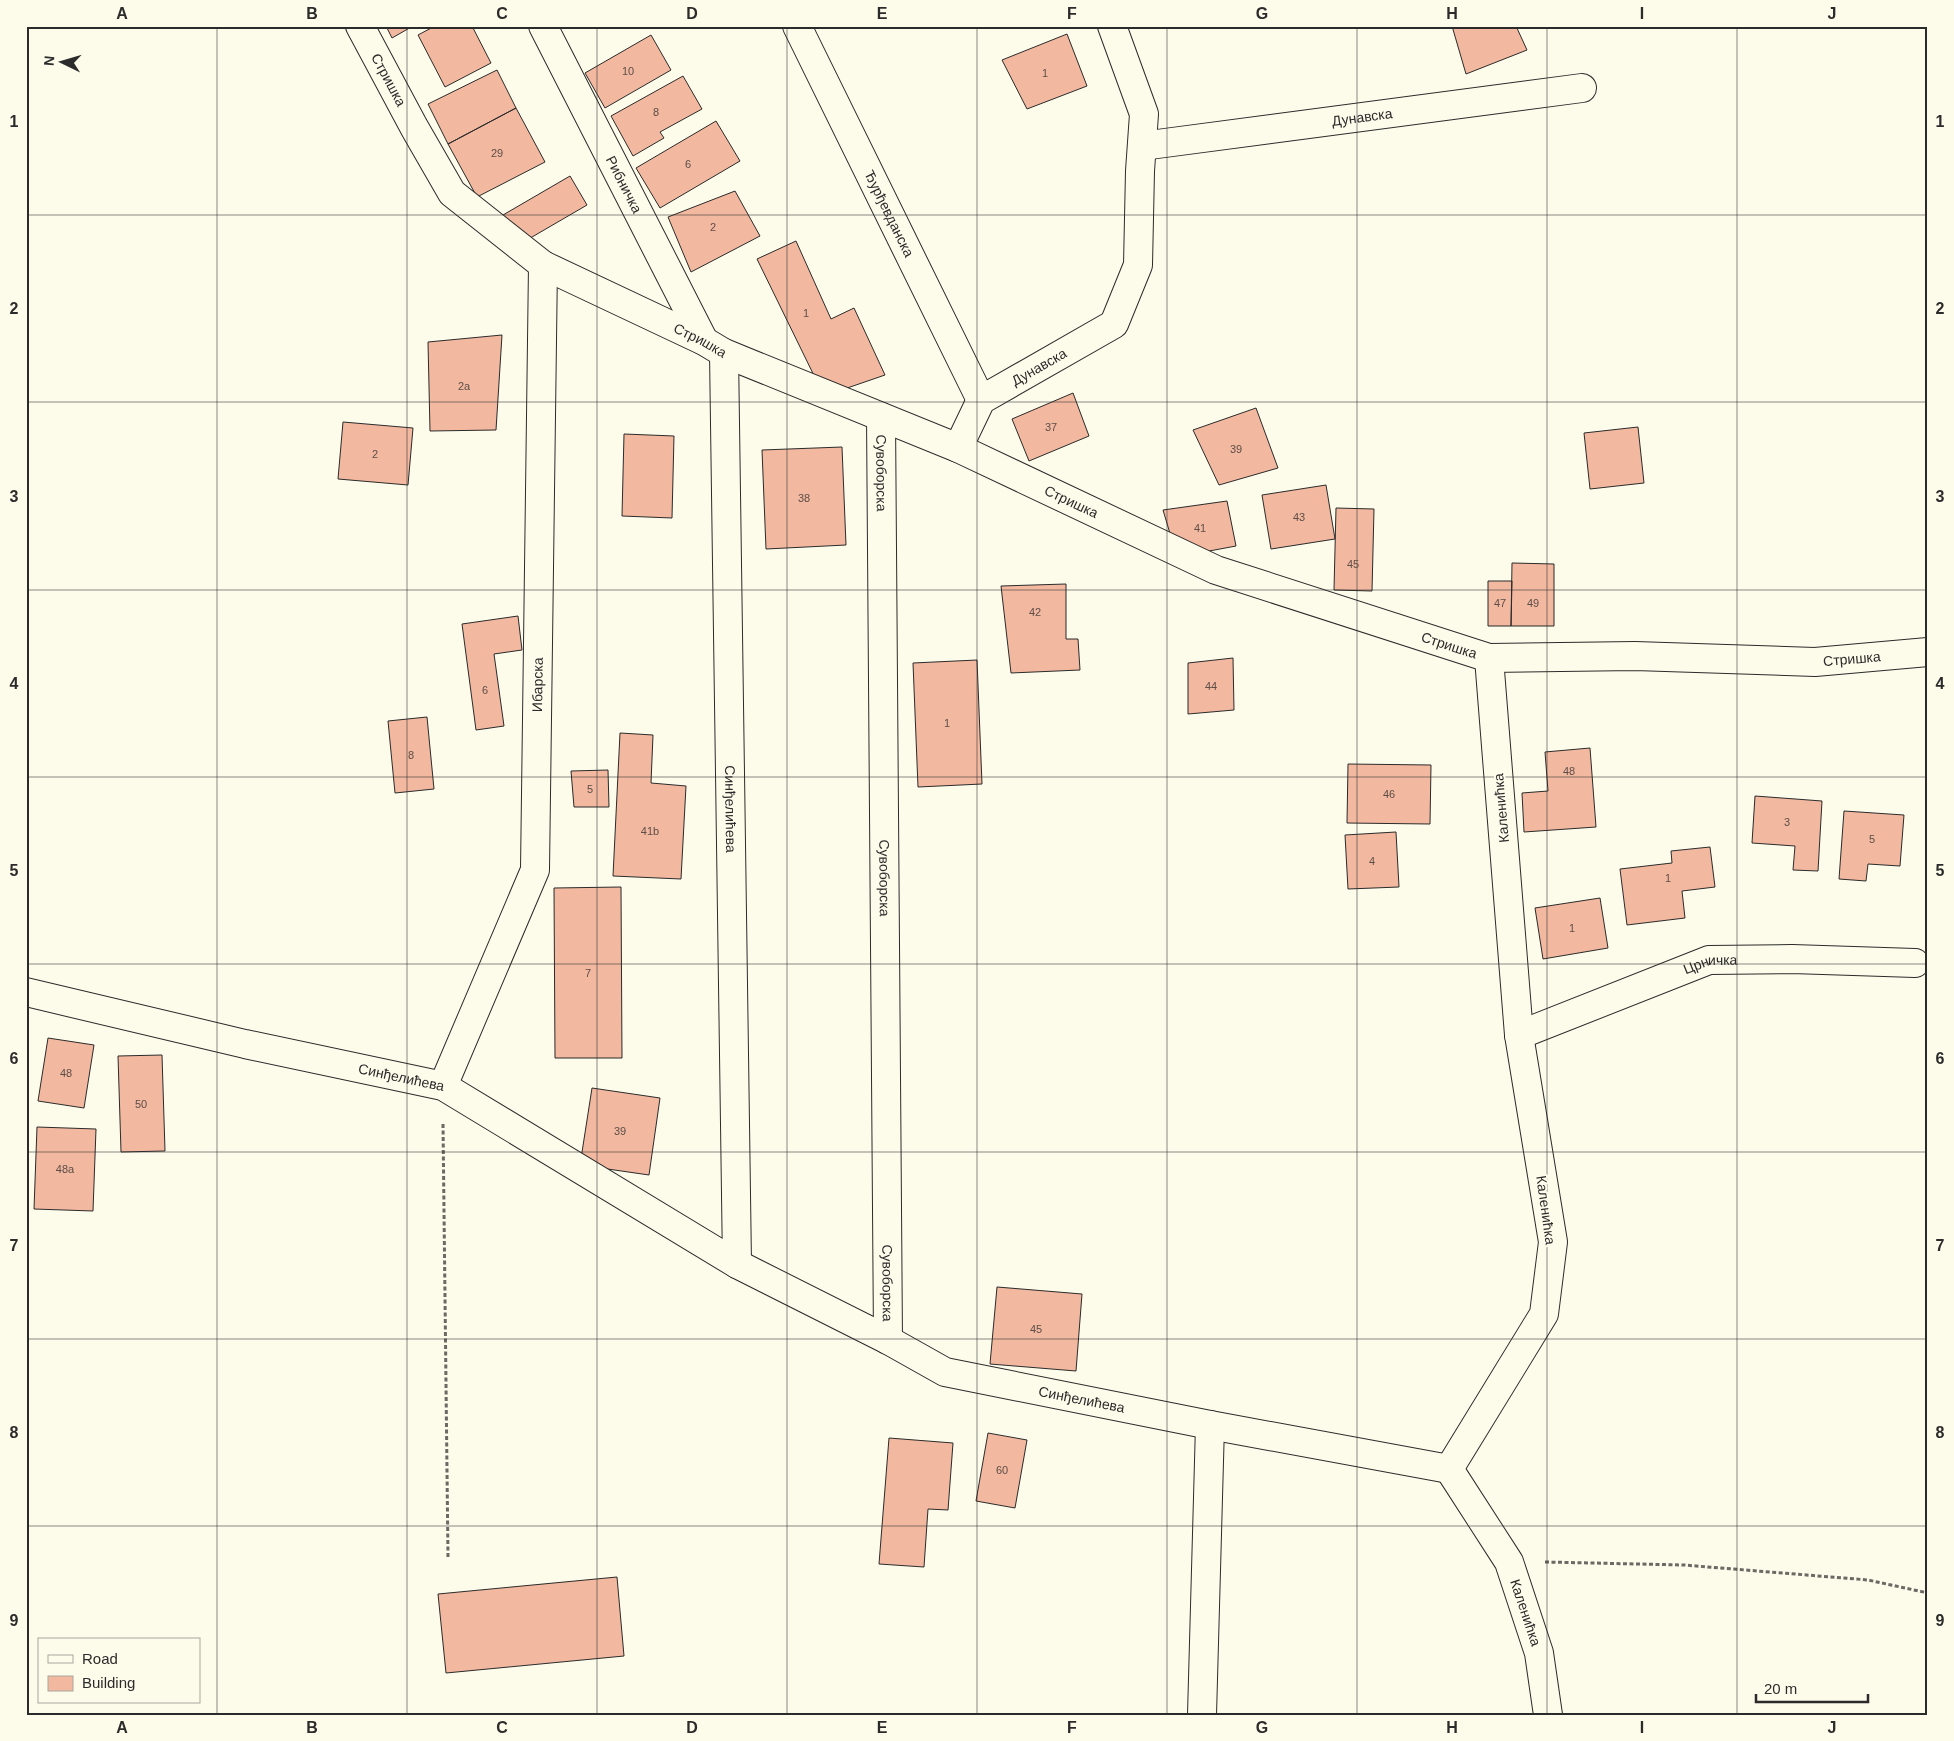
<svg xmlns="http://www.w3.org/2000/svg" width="1954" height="1741" font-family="Helvetica,sans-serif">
<rect width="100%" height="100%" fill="#fdfbea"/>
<!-- building -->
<path fill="#f2b8a0" stroke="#2b2b2b" d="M386,26H413L392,38Z
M435,26H472L491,63L445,87L418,35Z
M1452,26H1516L1527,50L1466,74Z
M1067,34L1087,86L1027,109L1002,60Z
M651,35L671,70L605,108L585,73Z
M497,70L516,108L448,144L428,104Z
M683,76L702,109L660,132L664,138L633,156L611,116Z
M516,108L545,162L477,197L448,144Z
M716,121L740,161L660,208L636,168Z
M570,176L587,205L520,244L503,215Z
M735,191L760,236L691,272L668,217Z
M796,241L831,319L854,308L885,375L824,396L757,259Z
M502,335L496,430L430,431L428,342Z
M1073,393L1089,436L1029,461L1012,419Z
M1256,408L1278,468L1219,485L1193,430Z
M343,422L413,428L408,485L338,479Z
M1638,427L1644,483L1590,489L1584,433Z
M624,434L674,436L672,518L622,516Z
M842,447L846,545L766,549L762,450Z
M1326,485L1335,539L1271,549L1262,495Z
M1227,501L1236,546L1177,557L1163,510Z
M1336,508L1374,509L1372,591L1334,590Z
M1512,563L1554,564V626H1511Z
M1488,581H1512L1511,626H1488Z
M1066,584V639H1078L1080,670L1011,673L1001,586Z
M518,616L522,650L494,654L504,726L476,730L462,624Z
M1233,658L1234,710L1188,714V663Z
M977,660L982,784L918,787L913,663Z
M427,717L434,789L395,793L388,721Z
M620,733L653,735L651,783L686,786L681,879L613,876Z
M1590,748L1596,827L1524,832L1522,793L1548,791L1545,752Z
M1348,764L1431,765L1430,824L1347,823Z
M608,770L609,807H574L571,771Z
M1755,796L1822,801L1818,871L1793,870L1795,846L1752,843Z
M1844,811L1904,815L1900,866L1868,864L1866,881L1839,879Z
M1396,832L1399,887L1348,889L1345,835Z
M1710,847L1715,887L1682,891L1685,918L1627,925L1620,869L1672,863L1671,851Z
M621,887L622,1058H555L554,888Z
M1600,898L1608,948L1543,959L1535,908Z
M48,1038L94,1045L84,1108L38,1101Z
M162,1055L165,1151L121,1152L118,1056Z
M592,1088L660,1098L649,1175L580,1165Z
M37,1127L96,1129L93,1211L34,1209Z
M997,1287L1082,1294L1076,1371L990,1364Z
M988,1433L1027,1440L1015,1508L976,1501Z
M889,1438L953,1443L948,1510L928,1509L924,1567L879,1564Z
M617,1577L624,1656L446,1673L438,1594Z"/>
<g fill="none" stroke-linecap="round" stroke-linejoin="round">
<defs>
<g id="minor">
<path id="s1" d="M360,26L414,127L452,193L543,265L704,341L724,353L958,448L1216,570L1489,658L1635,656L1815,662L1928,652"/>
<path id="s2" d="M543,26L704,341"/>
<path id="s3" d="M797,26L981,400"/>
<path id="s4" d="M1142,146L1582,88"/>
<path id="s5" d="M724,353L737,1264"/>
<path id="s6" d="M881,417L888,1340"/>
<path id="s7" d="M958,448L981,400L1114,324L1138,265L1140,171L1144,114L1112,26"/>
<path id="s8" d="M26,992L245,1044L443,1086L737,1264L888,1340L945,1372L1210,1425L1449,1469"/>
<path id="s9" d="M1519,1035L1709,960L1792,959L1915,963"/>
<path id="s10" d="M443,1086L535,870L543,265"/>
<path d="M1449,1469L1544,1314L1553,1242L1519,1035L1489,658"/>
<path id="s11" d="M1449,1469L1509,1562L1539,1653L1548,1715"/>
<path d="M1202,1715L1210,1425"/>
</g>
</defs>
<!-- minor casing -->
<use href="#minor" stroke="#2b2b2b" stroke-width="30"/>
<!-- path -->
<path stroke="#6a6964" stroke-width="3" stroke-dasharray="4 2.5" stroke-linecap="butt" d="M443,1124L448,1557
M1545,1562L1684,1565L1868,1580L1928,1593"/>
<!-- minor -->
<use href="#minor" stroke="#fdfbea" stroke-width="28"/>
</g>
<!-- grid -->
<path fill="none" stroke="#2b2b2b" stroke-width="1" stroke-opacity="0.55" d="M217,26V1715M407,26V1715M597,26V1715M787,26V1715M977,26V1715M1167,26V1715M1357,26V1715M1547,26V1715M1737,26V1715M26,215H1928M26,402H1928M26,590H1928M26,777H1928M26,964H1928M26,1152H1928M26,1339H1928M26,1526H1928"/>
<g text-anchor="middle" stroke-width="4" stroke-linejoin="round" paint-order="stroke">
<!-- number labels -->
<g font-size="11" fill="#5d4e48">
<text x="628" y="75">10</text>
<text x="1045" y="77">1</text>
<text x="656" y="116">8</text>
<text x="497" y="157">29</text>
<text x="688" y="168">6</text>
<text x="713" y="231">2</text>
<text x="806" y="317">1</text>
<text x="464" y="390">2a</text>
<text x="1051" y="431">37</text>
<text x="1236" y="453">39</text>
<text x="375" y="458">2</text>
<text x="804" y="502">38</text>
<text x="1299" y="521">43</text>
<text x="1200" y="532">41</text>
<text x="1353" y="568">45</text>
<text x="1500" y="607">47</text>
<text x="1533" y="607">49</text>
<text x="1035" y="616">42</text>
<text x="1211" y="690">44</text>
<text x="485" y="694">6</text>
<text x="947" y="727">1</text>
<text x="411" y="759">8</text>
<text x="1569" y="775">48</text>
<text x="590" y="793">5</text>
<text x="1389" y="798">46</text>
<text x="1787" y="826">3</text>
<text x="650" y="835">41b</text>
<text x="1872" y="843">5</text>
<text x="1372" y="865">4</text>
<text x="1668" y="882">1</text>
<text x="1572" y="932">1</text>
<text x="588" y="977">7</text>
<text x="66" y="1077">48</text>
<text x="141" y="1108">50</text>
<text x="620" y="1135">39</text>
<text x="65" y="1173">48a</text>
<text x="1036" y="1333">45</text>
<text x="1002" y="1474">60</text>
</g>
<!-- street labels -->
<g font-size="14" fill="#2b2b2b" stroke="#fdfbea">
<text dy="5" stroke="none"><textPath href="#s1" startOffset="61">Стришка</textPath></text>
<text dy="5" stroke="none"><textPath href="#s4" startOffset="222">Дунавска</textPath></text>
<text dy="5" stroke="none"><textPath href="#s2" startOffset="178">Рибничка</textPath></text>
<text dy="5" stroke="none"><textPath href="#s3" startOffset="209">Ђурђевданска</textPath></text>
<text dy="5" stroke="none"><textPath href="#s1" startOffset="481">Стришка</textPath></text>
<text dy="5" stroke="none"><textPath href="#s7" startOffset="120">Дунавска</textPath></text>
<text dy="5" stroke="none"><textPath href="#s6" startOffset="56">Сувоборска</textPath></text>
<text dy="5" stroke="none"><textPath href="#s1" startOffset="886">Стришка</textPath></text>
<text dy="5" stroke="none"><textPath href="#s1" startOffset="1291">Стришка</textPath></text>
<text dy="5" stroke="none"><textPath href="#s1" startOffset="1696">Стришка</textPath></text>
<text dy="5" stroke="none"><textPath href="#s10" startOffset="420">Ибарска</textPath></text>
<text transform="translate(1501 808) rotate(-95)" y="5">Каленићка</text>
<text dy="5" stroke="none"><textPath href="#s5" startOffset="456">Синђелићева</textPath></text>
<text dy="5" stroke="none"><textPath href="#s6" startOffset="461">Сувоборска</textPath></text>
<text dy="5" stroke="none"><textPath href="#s9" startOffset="205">Црничка</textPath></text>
<text dy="5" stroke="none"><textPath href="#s8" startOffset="385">Синђелићева</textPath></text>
<text transform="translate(1546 1210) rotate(82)" y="5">Каленићка</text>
<text dy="5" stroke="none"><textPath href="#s6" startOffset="866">Сувоборска</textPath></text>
<text dy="5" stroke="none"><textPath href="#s8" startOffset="1145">Синђелићева</textPath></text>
<text dy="5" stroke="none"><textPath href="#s11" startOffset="164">Каленићка</textPath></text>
</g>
</g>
<!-- border -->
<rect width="1954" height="1741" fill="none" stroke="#fdfbea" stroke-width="55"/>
<!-- legend -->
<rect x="38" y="1638" width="162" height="65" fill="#fdfbea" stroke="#a9a89e"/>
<rect x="48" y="1655" width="25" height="8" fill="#fdfbea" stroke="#a9a89e"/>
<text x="82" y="1664" font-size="15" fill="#2b2b2b">Road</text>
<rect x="48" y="1676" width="25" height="15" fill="#f2b8a0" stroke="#a9a89e"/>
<text x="82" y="1688" font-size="15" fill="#2b2b2b">Building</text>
<!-- north arrow -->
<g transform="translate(62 62) rotate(275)" stroke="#fdfbea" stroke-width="4" paint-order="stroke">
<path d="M0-4L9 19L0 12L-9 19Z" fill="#2b2b2b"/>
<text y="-8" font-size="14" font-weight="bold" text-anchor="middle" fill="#2b2b2b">N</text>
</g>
<!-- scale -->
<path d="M1756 1694v8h112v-8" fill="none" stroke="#2b2b2b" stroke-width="2.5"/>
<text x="1764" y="1694" font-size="15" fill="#2b2b2b" stroke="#fdfbea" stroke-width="4" paint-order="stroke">20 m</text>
<rect x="28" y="28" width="1898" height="1686" fill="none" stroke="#2b2b2b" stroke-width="2"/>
<g font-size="16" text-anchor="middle" font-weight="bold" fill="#2b2b2b">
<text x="122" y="19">A</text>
<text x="312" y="19">B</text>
<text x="502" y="19">C</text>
<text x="692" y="19">D</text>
<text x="882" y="19">E</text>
<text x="1072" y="19">F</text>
<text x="1262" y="19">G</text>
<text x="1452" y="19">H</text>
<text x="1642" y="19">I</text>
<text x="1832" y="19">J</text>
<text x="14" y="127">1</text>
<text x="1940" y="127">1</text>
<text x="14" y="314">2</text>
<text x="1940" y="314">2</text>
<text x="14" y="502">3</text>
<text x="1940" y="502">3</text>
<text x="14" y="689">4</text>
<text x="1940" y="689">4</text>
<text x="14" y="876">5</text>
<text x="1940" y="876">5</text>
<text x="14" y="1064">6</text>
<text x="1940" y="1064">6</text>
<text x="14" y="1251">7</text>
<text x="1940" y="1251">7</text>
<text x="14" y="1438">8</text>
<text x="1940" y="1438">8</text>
<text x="14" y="1626">9</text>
<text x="1940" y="1626">9</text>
<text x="122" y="1733">A</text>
<text x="312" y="1733">B</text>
<text x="502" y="1733">C</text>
<text x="692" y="1733">D</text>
<text x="882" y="1733">E</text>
<text x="1072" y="1733">F</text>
<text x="1262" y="1733">G</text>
<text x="1452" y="1733">H</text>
<text x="1642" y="1733">I</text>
<text x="1832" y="1733">J</text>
</g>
</svg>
